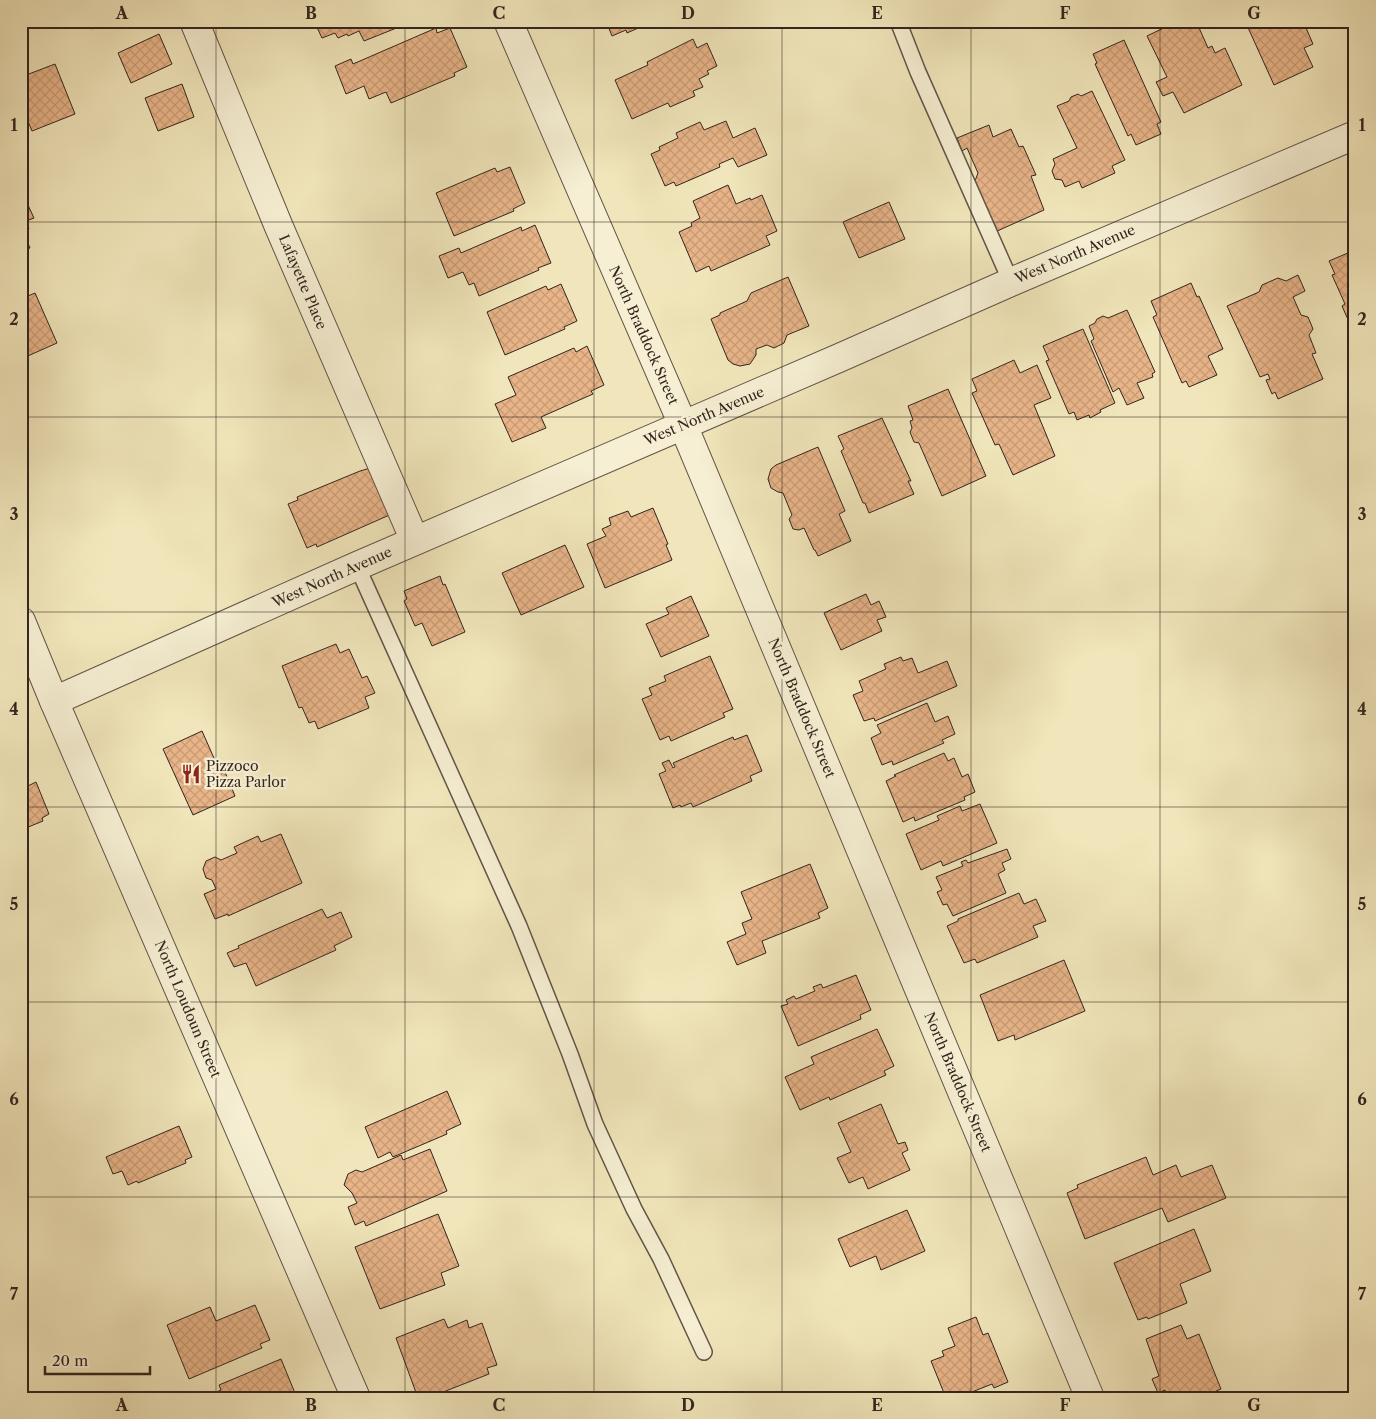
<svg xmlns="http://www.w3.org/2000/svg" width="1376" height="1419" font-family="'Libre Caslon Text',serif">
<defs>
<pattern id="building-cross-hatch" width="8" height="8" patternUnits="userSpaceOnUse" patternTransform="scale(1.25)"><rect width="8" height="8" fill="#e8b488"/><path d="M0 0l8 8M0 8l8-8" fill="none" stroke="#c79b75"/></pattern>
</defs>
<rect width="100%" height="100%" fill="#f1e6bb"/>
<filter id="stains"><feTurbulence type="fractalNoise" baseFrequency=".004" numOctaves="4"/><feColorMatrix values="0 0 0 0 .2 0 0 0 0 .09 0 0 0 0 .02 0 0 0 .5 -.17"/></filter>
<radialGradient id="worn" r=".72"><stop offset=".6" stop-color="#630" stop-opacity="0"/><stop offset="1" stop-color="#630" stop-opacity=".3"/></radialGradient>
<!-- building -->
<path fill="url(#building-cross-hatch)" stroke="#33251f" d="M88,21H109L91,29Z
M314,21H414L364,41L359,31L348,36L347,34L338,38L335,33L322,38Z
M606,21H654L627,33L626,30L612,36Z
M1178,21H1196L1208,48L1212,46L1215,53L1225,48L1242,85L1184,113L1173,92L1163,96L1156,82L1167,77L1147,36Z
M1245,21H1303L1313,44L1304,48L1313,67L1274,85Z
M436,28L437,33L450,28L467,67L454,73L455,76L391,103L386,92L369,99L364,86L346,94L335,66L351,59L353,64Z
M159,34L172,64L131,83L118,53Z
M693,39L697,48L707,43L717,66L707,71L709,74L699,79L703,87L693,91L695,96L670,107L668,103L632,119L615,80L648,65L647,62Z
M1124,40L1161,122L1157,124L1161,134L1136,145L1131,134L1128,136L1095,64L1097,63L1093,54Z
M55,64L75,114L32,131L21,104V77Z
M182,84L194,117L158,131L145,98Z
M1092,91L1125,160L1112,166L1115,173L1082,188L1079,181L1065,187L1062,180L1055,179L1052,171L1055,164L1053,159L1077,148L1057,106L1069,101L1071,97L1078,94L1081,96Z
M726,121L733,138L755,128L767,155L738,167L733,158L719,164L720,167L676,186L674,182L665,186L651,154L660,150L659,147L678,138L676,133L700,122L704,130Z
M989,125L993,137L1011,129L1019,147L1023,146L1036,175L1031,176L1044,210L995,232L976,188L978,187L975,181L978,173L967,148L962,151L957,138Z
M510,167L525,203L513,209L514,211L454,236L436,193L495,168L497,172Z
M728,185L736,204L750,198L751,200L762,195L777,231L766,236L770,245L711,271L709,266L696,272L679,232L692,226L691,223L700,218L693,201Z
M889,202L905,239L859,258L843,222Z
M27,203L34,218L26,221L29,229L23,232L30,248L21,251V206Z
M535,225L551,263L538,268L539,270L479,296L474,283L469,285L463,272L448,278L439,256L459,248L461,253L521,227L522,231Z
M1355,250V331H1353L1342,306L1345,304L1332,275L1335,274L1329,261Z
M1298,275L1305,291L1293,297L1301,315L1308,317L1313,329L1309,335L1316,353L1312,354L1323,379L1278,399L1275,392L1272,394L1266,380L1270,379L1268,374L1260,377L1227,306L1259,292L1262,285L1278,278L1286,281Z
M788,277L809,326L787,335L784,343L774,348L767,345L756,349V355L750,364L740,366L733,364L728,360L711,319L720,315V313L747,301L751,293Z
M1191,283L1197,297L1199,296L1223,349L1208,356L1217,375L1189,387L1186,381L1182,383L1153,317L1157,315L1151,301Z
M561,284L577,321L564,327L565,329L505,355L487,312L546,286L548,290Z
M35,293L57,343L21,359V299Z
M1127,310L1155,372L1152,374L1153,377L1137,383L1144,398L1127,405L1119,388L1113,392L1091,341L1094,339L1089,326L1095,323L1097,319L1103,316L1108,318Z
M1083,329L1115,403L1100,410L1101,412L1090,418L1089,415L1077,420L1074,412L1069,414L1046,361L1049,360L1043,346Z
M587,346L604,385L591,391L593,394L541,417L546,428L512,442L495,404L516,395L508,377L574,348L576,352Z
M1014,360L1020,373L1037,365L1051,398L1034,405L1055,456L1013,475L999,444L995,445L972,393L977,391L972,379Z
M948,389L986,476L942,496L919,443L914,442L910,432L912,428L910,421L913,420L908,406Z
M882,418L911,481H908L914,494L869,513L865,503H863L841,451L844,449L838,436Z
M818,447L845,511L839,514L851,541L818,556L815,550H814L804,528L799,530L793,529L789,519L792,515L783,493L778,492L771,488L768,479L771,469L776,465Z
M374,467L394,513L317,547L316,544L307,548L288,504L298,500L297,497L360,471Z
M653,508L668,544L666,545L672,560L605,588L587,544L606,536L602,529L611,525L609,518L628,511L631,517Z
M565,545L584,587L521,615L502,573Z
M440,576L443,585L445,584L465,632L432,646L422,623L415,626L404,601L407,599L404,591Z
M866,594L871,605L879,601L886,617L877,620L882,631L841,650L824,613Z
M691,596L709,636L661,657L646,624L669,614L666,608Z
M336,644L340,653L349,649L362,678L367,676L375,693L365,697L369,708L318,729L315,721L309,723L302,707L299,708L282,666Z
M710,656L733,709L723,713L725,717L671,741L669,736L660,740L642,699L652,695L649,688L666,681L664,676Z
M901,657L903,661L912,658L918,673L947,661L957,686L875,721L874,718L864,721L853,695L863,691L859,681L886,669L884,664Z
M927,703L935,722L948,716L955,734L942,740L944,743L893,765L892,761L882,765L871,738L881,733L877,725Z
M202,731L221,774L225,772L235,796L193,815L163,749Z
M747,735L762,771L750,776L752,781L693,807L691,803L681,807L680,805L673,808L659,774L666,771L662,763L669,760L673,768L675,767L673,763L733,737L734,740Z
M944,753L948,761L954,758L962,777L968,774L975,792L964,797L965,800L915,821L914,817L903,822L886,781L896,776L894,775Z
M36,782L49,814L42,818L43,821L21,830V785L26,783L28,786Z
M980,804L997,843L943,866L941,861L921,870L906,834L939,820L937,816L960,806L962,811Z
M281,834L302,883L228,916V914L215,919L204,894L216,889L212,880L206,878L203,869L206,861L215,857L221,860L237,853L234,847L258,836L261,842Z
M1007,849L1011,859L1002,863L1005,870L998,874L1006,893L953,916L947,904L943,905L937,892L942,890L936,877L963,866L961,862L966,860L968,863Z
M810,864L828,908L818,913L820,918L762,941L766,953L737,965L727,942L746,934L742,923L752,919L741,892Z
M1019,893L1024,904L1036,899L1046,921L1033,926L1038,937L977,963L975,959L964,963L947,926L958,921V919Z
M322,909L327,918L341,912L352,937L334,946L336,950L256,986L246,963L234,967L227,953L239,948L238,946Z
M1064,960L1085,1011L1015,1040L1014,1035L998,1041L980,995Z
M856,975L871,1010L860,1015L861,1019L798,1046L781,1006L788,1004L786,1000L794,996L796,999L815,991L813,987L821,984L823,988Z
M877,1029L894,1066L884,1071L886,1075L830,1100L829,1097L800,1110L785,1077L814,1064L811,1057Z
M447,1091L461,1124L446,1131L447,1134L393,1157L390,1152L378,1158L365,1127Z
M881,1104L898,1144L905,1142L908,1150L902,1153L910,1170L868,1189L863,1177L849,1183L837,1158L851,1152L838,1123Z
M179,1126L192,1157L185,1160L186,1163L138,1183L137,1181L128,1185L122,1171L113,1174L106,1157Z
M430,1149L447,1191L366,1226L364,1221L355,1225L348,1207L357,1203L352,1193L344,1185L348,1174L356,1170L362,1172L401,1155L403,1160Z
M1146,1157L1153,1175L1176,1165L1181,1177L1212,1165L1226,1198L1168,1222L1162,1208L1085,1239L1067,1193L1078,1188L1077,1185Z
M907,1210L925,1251L881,1270L876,1256L850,1267L838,1239Z
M438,1214L459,1266L441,1273L445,1285L380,1309L355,1247Z
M1194,1229L1211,1271L1180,1284L1187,1303L1148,1319L1147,1317L1138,1320L1114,1263Z
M255,1305L270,1340L260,1344L262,1348L189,1379L167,1325L210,1307L216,1321Z
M976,1317L983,1335L988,1333L1008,1382L994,1388L992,1384L962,1396L963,1398H946L931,1361L944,1356L942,1351L955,1346L948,1328Z
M444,1319L448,1328L467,1320L469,1328L482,1323L497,1365L487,1368L489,1374L433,1396L432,1392L418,1398L396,1338Z
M1181,1325L1187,1339L1199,1334L1221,1389L1216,1391L1217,1394L1207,1398H1168L1165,1390L1158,1393L1152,1379L1159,1376L1146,1339Z
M281,1359L297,1398H203L221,1390L219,1385Z"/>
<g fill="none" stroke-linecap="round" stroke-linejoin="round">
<defs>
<path id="service" d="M898,21L918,72L1011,282
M357,566L519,926L570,1054L595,1124L634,1209L661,1259L704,1352"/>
<path id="minor" d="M194,21L279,227L415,541
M54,701L357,566L839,358L1011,282L1355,135"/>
<path id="tertiary" d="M508,21L683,425L1090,1398
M21,621L54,701L356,1398"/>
</defs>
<!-- service casing -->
<use href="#service" stroke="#625546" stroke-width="18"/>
<!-- minor casing -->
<use href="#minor" stroke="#625546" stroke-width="30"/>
<!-- tertiary casing -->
<use href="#tertiary" stroke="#625546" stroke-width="30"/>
<!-- service -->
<use href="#service" stroke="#f6efd3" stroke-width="15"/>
<!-- minor -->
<use href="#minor" stroke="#f6efd3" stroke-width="28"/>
<!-- tertiary -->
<use href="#tertiary" stroke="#f6efd3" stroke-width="28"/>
</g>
<!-- grid -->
<path fill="none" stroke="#33251f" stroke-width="1" stroke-opacity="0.55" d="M216,21V1398M405,21V1398M594,21V1398M782,21V1398M971,21V1398M1160,21V1398M21,222H1355M21,417H1355M21,612H1355M21,807H1355M21,1002H1355M21,1197H1355"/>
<!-- icons -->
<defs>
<symbol id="restaurant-bare" viewBox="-9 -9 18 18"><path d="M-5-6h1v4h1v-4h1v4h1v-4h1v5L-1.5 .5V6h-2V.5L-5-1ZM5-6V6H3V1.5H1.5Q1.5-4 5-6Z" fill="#8f2418" stroke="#f6efd3" stroke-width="2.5" paint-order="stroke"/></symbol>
</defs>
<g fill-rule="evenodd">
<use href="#restaurant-bare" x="177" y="760" width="28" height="28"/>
</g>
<g text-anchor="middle" stroke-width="5" stroke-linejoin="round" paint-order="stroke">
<!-- street labels -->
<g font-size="14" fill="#33251f" stroke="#f6efd3">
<text transform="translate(1075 254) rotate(-23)" y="5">West North Avenue</text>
<text transform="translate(303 282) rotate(67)" y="5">Lafayette Place</text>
<text transform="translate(644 335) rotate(66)" y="5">North Braddock Street</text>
<text transform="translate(704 416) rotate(-23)" y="5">West North Avenue</text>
<text transform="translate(332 577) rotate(-24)" y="5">West North Avenue</text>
<text transform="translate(802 708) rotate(67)" y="5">North Braddock Street</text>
<text transform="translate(188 1009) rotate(67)" y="5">North Loudoun Street</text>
<text transform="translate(958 1082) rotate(67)" y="5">North Braddock Street</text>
</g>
<!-- poi labels -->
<g font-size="14" fill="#33251f" stroke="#f6efd3" text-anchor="start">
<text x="206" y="771">Pizzoco<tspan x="206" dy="16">Pizza Parlor</tspan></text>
</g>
</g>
<!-- margin -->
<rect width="1376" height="1419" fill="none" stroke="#f1e6bb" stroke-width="55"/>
<!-- scale -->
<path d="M45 1366v8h105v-8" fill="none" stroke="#33251f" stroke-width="2.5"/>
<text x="52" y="1366" font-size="15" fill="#33251f" stroke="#f6efd3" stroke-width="4" paint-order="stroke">20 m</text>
<rect x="28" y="28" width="1320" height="1364" fill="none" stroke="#33251f" stroke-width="2"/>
<g font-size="16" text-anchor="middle" font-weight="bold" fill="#33251f">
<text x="122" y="19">A</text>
<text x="311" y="19">B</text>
<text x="499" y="19">C</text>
<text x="688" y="19">D</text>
<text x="877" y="19">E</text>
<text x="1065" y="19">F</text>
<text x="1254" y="19">G</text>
<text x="14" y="131">1</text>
<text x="1362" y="131">1</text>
<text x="14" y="325">2</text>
<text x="1362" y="325">2</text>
<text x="14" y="520">3</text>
<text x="1362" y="520">3</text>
<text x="14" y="715">4</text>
<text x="1362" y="715">4</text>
<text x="14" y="910">5</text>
<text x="1362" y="910">5</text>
<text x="14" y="1105">6</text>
<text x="1362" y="1105">6</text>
<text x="14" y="1300">7</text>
<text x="1362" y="1300">7</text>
<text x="122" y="1411">A</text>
<text x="311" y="1411">B</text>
<text x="499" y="1411">C</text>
<text x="688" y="1411">D</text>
<text x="877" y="1411">E</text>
<text x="1065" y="1411">F</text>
<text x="1254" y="1411">G</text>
</g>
<rect width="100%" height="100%" filter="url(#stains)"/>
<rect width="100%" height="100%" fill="url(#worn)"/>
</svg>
